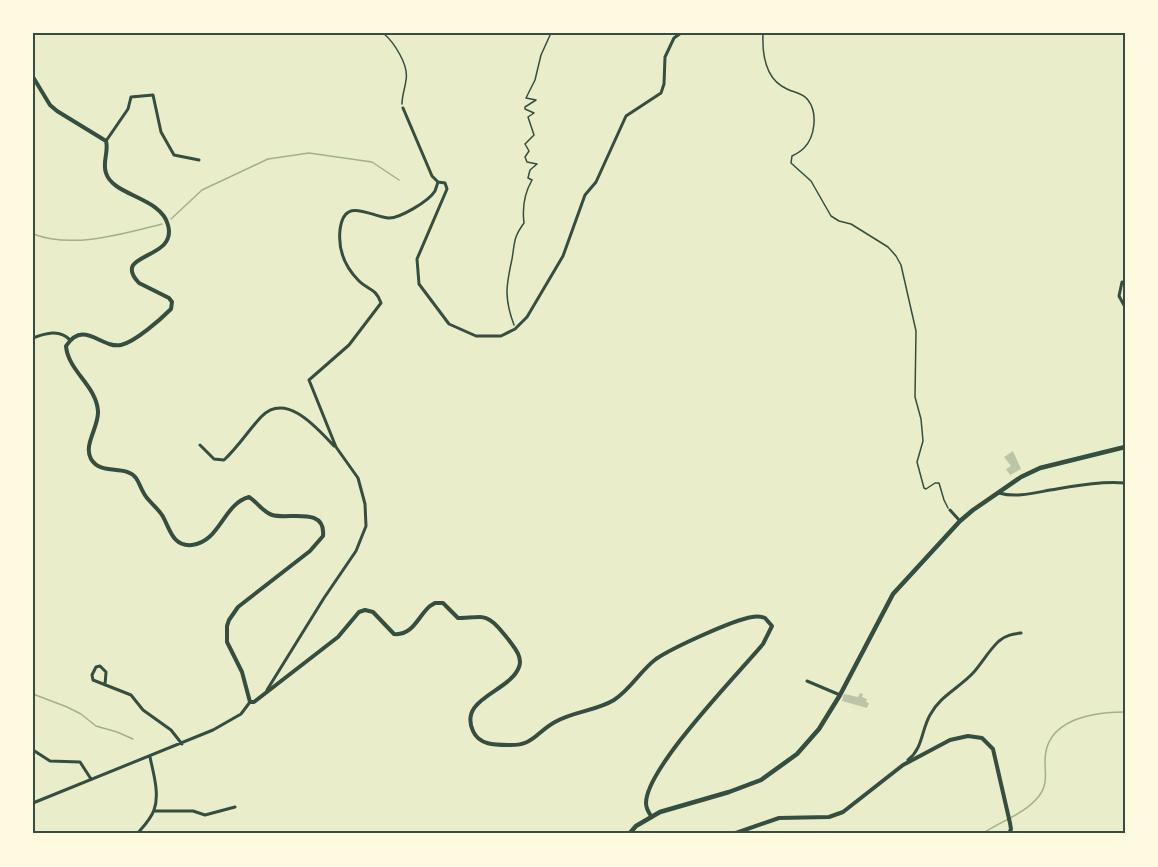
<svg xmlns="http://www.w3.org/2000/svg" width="1158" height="867" font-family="Helvetica,sans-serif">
<rect width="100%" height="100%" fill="#e9edc9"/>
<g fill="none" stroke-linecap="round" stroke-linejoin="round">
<!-- stream -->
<path stroke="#a3b18a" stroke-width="1.5" d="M171,219L202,190L268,159L309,153L372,162L399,180
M33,234C73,249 122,234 162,224
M33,694L67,707L81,714L96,726L117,732L133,739
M982,834C1001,821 1025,814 1039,796C1048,784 1045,774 1045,761C1045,719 1093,712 1125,712"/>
</g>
<!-- building -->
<path fill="#bcc5a7" d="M1013,451L1021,469L1010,475L1006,469L1011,466L1004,457Z
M860,693L863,694L862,697L867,699L866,702L869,703L867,708L842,701L844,694L858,697Z"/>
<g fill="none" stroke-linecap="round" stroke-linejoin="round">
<!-- path -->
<path stroke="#344e41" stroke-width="1.5" d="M383,33C394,42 409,65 406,80C405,89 402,95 402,104
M763,33C762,55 766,80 787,89C795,93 803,93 808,100C818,113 815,137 804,148C801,151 796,154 792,156L791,163L811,181L831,216L839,221L851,224L888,247L896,256L901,265L916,331L915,397L921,419L923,441L917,462L924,488L926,489L935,483H939L944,500L948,508
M514,325C504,298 506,286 512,259C515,242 513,238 524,223C522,207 524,194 532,180L528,178L530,170L537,164L527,162L525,157L529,151L525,144L534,135L528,117L534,113L525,109V107L536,100L526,98L535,80L541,55L551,33"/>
<!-- minor -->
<path stroke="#344e41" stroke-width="3" d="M106,141L128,109L131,97L153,95L161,132L174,155L199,160
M438,182L445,183L447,189L417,259L419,284L449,324L476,336H501L515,329L527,317L563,256L585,195L596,182L626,116L661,93L664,84L665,57L674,38L681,33
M1122,282L1119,296L1125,307
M33,338C46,333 60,329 70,340
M200,445L214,459L224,460C238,447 248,431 261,417C286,391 317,428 334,446
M999,493C1016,498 1034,493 1050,490C1075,486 1100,481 1125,483
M950,510L960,521
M807,681L840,695
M105,685L106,672L100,666L96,667L92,675L93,680L131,695L143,710L171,730L182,744
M267,690L324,598L356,551L366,526L365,504L358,478L336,447L309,380L349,345L381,303C376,288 368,290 359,281C345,267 338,249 340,230C344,196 369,216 388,218C399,219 429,201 435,191C436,188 437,185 438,182L432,176L403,108
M33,750L50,761L80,762L91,779
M908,760C923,748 921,731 930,715C940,696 959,688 973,673C982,663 989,650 999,641C1006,635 1013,634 1021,633
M33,803L213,730L241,714L250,702
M154,811H193L205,815L235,807
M137,834C143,827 151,819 154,810C160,794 153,772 150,757"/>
<!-- tertiary -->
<path stroke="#344e41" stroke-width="4" d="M33,77L50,105L57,111L106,141C109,152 102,162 106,173C113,196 161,197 168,225C178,261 110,252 139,283L169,298L172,302L171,309C161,319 135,342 121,345C101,349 84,319 66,346C68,371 96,385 98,411C99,427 83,445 91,459C101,476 125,464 136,478C140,484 142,492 147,498C152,504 158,509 162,515C170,528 172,547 192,545C220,542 223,504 249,497C257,502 263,512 272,515C288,520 326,506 323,536L310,551L238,607L229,620L227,626V642L242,672L250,702H254L338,637L359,612L365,610L373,612L394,634C413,636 418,616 430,606L435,603H443L458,618C465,618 473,617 480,617C492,617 501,631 508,639C514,647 523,657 519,667C510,692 458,698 473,731C479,745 495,745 508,745C534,746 535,733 555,722C574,711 596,711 614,700C631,689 640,671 656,659C672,648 733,620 752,617C756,616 760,616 765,618L772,626L763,644C738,674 646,768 646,803C646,808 649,813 651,816
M733,834L779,818L829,817L843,812L903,765L950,740L968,736L982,738L993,749L1010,823L1011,829L1009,834"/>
<!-- secondary -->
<path stroke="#344e41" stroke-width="4.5" d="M629,834L636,826L660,812L729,792L761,780L797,754L819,729L840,695L893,594L960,521L973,510L1021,477L1040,468L1125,447"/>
</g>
<!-- border -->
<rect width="1158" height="867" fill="none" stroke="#fefae0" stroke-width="69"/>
<rect x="34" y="34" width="1090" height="798" fill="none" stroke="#344e41" stroke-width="2"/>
</svg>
